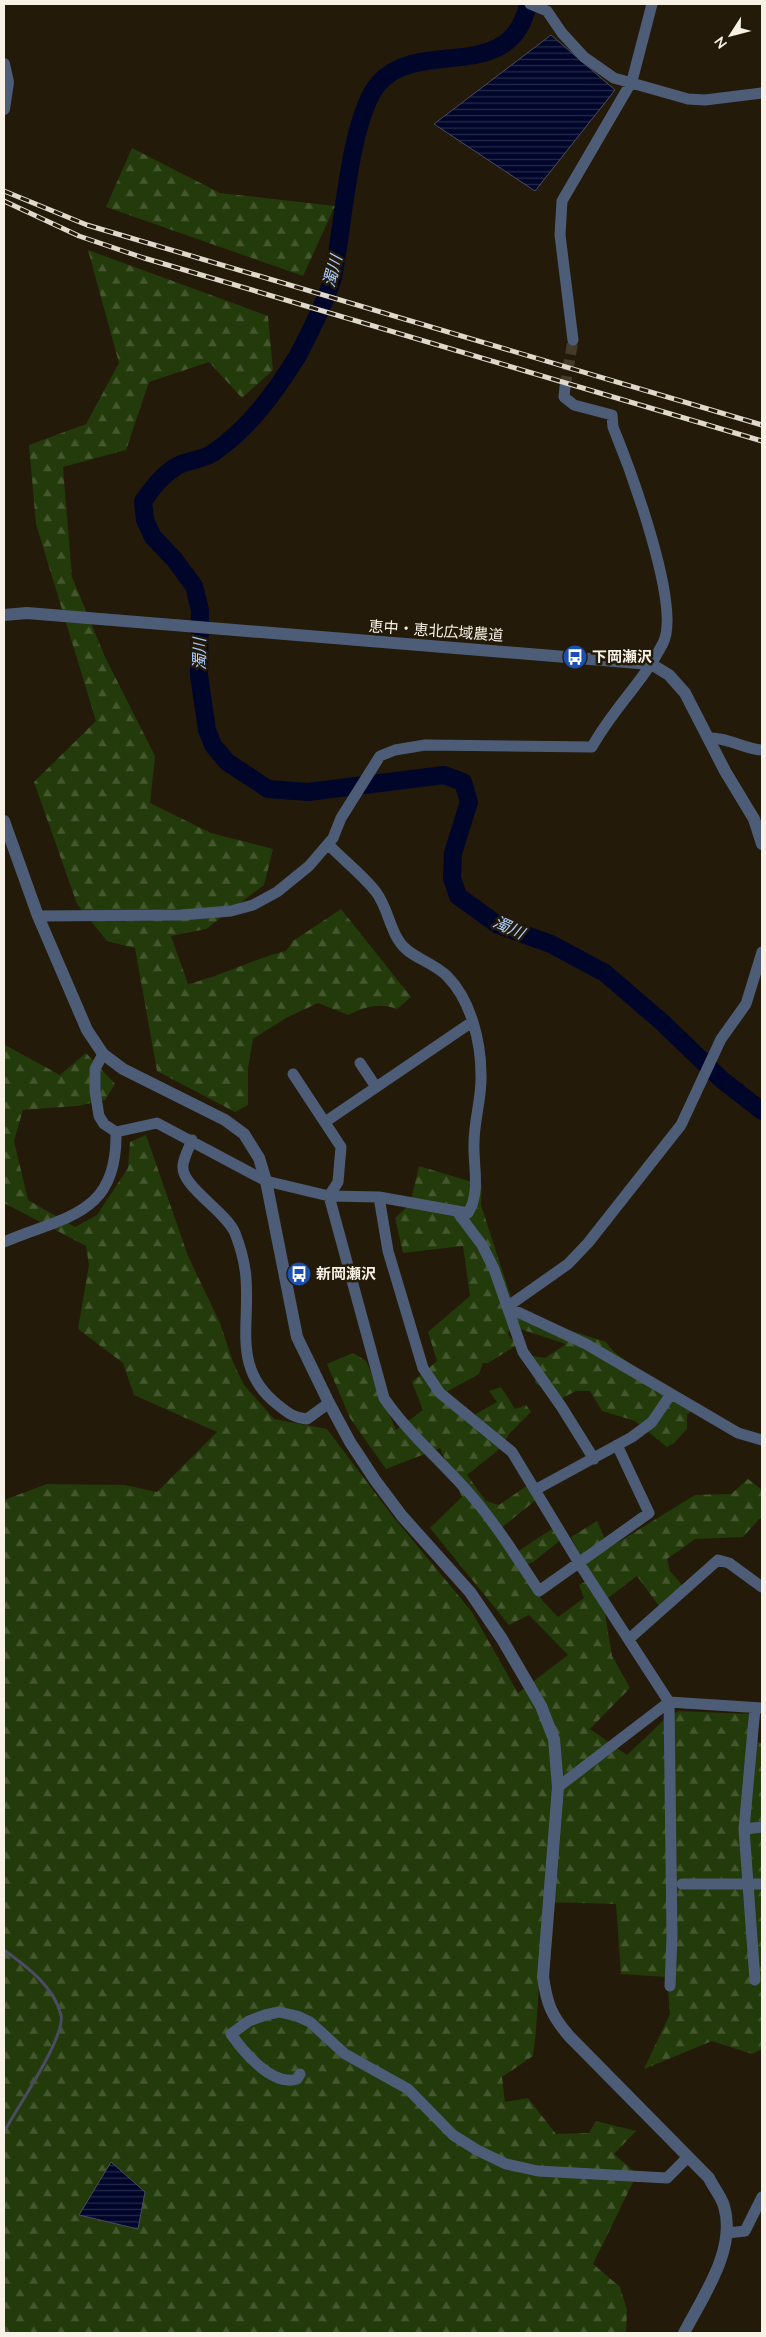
<svg xmlns="http://www.w3.org/2000/svg" width="766" height="2337" font-family="Mulish,'Noto Sans JP',sans-serif">
<defs>
<pattern id="forest-firs" width="22" height="20" patternUnits="userSpaceOnUse" patternTransform="scale(1.25)"><rect width="22" height="20" fill="#233a0a"/><path d="M5 1l3.5 6h-7zM16 11l3.5 6h-7z" fill="#44572e"/></pattern>
<pattern id="water-rules" width="6" height="5" patternUnits="userSpaceOnUse" patternTransform="scale(1.25)"><rect width="6" height="5" fill="#00052a"/><path d="M0 2.5h6" fill="none" stroke="#262a49"/></pattern>
</defs>
<rect width="100%" height="100%" fill="#241a09"/>
<!-- forest -->
<path fill="url(#forest-firs)" d="M132,148L220,193L335,206L303,276L106,207Z
M88,250L268,316L273,370L242,398L209,362L149,382L126,450L63,467L72,577L105,657L155,756L150,803L211,833L273,849L264,885L206,929L171,936L188,984C222,976 252,959 286,951L293,941L341,909L411,997L397,1009C379,1002 364,1007 348,1015L318,1003L286,1018L253,1039L248,1068V1105L235,1112L157,1071L135,948L107,941L77,904L34,782L96,721L36,524L29,445L86,424L119,363Z
M5,1045L60,1075L86,1053L115,1084L105,1100L77,1106L23,1110L14,1141L28,1200L75,1227L97,1215L128,1168L130,1142L146,1135L188,1256L220,1323L233,1362L244,1385L274,1419L327,1429L391,1514L472,1612L518,1693L568,1655L529,1615L509,1625L430,1528L462,1497L440,1448L386,1469L350,1418L327,1364L353,1353L366,1361L396,1430L423,1410L412,1382L437,1361L428,1332L470,1296L463,1246L403,1253L395,1218L410,1204L419,1166L482,1185L481,1205L516,1313L606,1342L613,1351L634,1367L658,1393L683,1396L697,1406L687,1415V1429L674,1443L667,1447L635,1421L602,1411L590,1391H576L562,1398L535,1383L536,1365L528,1355L545,1358L566,1344L511,1326L508,1333L510,1338L518,1342L517,1345L488,1363H483L479,1374L439,1396L467,1419L497,1402L489,1391L501,1387L515,1409L526,1405L531,1412L509,1434L501,1448L467,1475L486,1501L499,1505L528,1485L537,1499L500,1529L517,1552L555,1527L562,1539L533,1562L520,1566L542,1600L558,1617L584,1598L579,1585L587,1581L586,1567L571,1537L597,1521L609,1548L695,1495L731,1494L748,1479L762,1490V1516L743,1537L695,1539L667,1559L670,1571L683,1586L659,1606L637,1576L603,1602L612,1656L630,1688L590,1729L627,1755L666,1718L678,1711L749,1714L754,1740L762,1744V2049L752,2054L712,2041L644,2069L670,2014L667,1977L621,1974L616,1904L543,1902C539,1953 540,2005 533,2056L502,2077L505,2102L528,2098L556,2134L589,2133L596,2121L636,2131L614,2154L637,2174L593,2264L620,2287L627,2310L626,2333H4V1500L47,1484L125,1485L157,1492L217,1432L134,1395L123,1363L78,1329L89,1265L86,1246L4,1203Z"/>
<!-- water -->
<path fill="url(#water-rules)" stroke="#4a4c62" d="M551,35L615,90L535,191L434,124Z
M111,2162L145,2192L138,2229L79,2215Z"/>
<g fill="none" stroke-linecap="round" stroke-linejoin="round">
<!-- stream -->
<path stroke="#4a4c62" stroke-width="3" d="M4,1950C26,1966 54,1986 61,2015C66,2037 16,2109 4,2132"/>
<!-- river -->
<path stroke="#00052a" stroke-width="18" d="M528,4C511,86 419,37 379,83C349,117 343,231 333,277C329,294 306,341 297,357C274,394 249,428 213,453C202,460 188,460 177,466C162,475 153,488 143,501L145,520L153,537L174,559L194,586L200,610L199,675L207,730L213,745L227,762L268,789L308,792L444,775L463,782L469,802L453,853L452,878L458,896L498,925L551,944L605,973L663,1023L721,1079L762,1111"/>
<!-- minor-tunnel -->
<path stroke="#443a2a" stroke-width="11" stroke-dasharray="11 5.5" stroke-linecap="butt" d="M565,387L573,340"/>
<!-- minor -->
<path stroke="#4e5d77" stroke-width="11" d="M530,4L547,11L562,33L584,57L614,78L688,99L705,100L762,93
M573,340L560,235L562,201L632,81L652,4
M708,738C728,737 743,749 762,750
M38,916L181,915L231,911L253,905L277,892L309,866L333,838L341,818L380,756L395,750L425,745L592,747C612,710 644,681 663,643C682,607 629,466 613,427L612,415L574,405L564,397L565,387
M103,1054L95,1069V1091L99,1116L104,1124L116,1132L157,1123L266,1181L329,1196L379,1197L468,1213C481,1192 473,1166 474,1143C474,1120 482,1097 481,1075C481,1042 471,1000 447,976C435,964 415,958 406,949C390,935 389,909 376,892C363,875 343,860 328,844
M360,1063L376,1087
M293,1074L341,1147L338,1182L329,1196L384,1398C407,1432 443,1463 470,1494C496,1524 517,1558 539,1591L649,1513L617,1445
M325,1122L472,1022
M192,1140C189,1148 184,1157 183,1165C180,1186 226,1211 235,1233C240,1246 245,1264 246,1278C250,1327 232,1369 278,1405C288,1413 294,1418 307,1419L329,1403
M379,1197L388,1251L423,1368L440,1393L512,1452L579,1563L669,1702L672,1937L670,1986
M458,1213L482,1245L494,1269L523,1352L561,1406L594,1459
M4,1242C64,1216 118,1216 116,1132
M507,1307L568,1264L588,1243L681,1125L721,1039L746,1004L762,952
M507,1307L586,1344L738,1433L762,1440
M535,1490L632,1437L652,1422L671,1394
M629,1639L718,1560L729,1563L762,1587
M558,1787L669,1702L762,1708
M744,1829L762,1827
M682,1884H762
M755,1980L744,1829L755,1708
M300,2074L297,2079C272,2087 243,2051 231,2034L249,2021L265,2015L279,2012L297,2016L310,2022L345,2054L408,2089L453,2135L477,2150L506,2164L538,2171L667,2178L688,2157
M728,2233L745,2231L762,2197"/>
<!-- tertiary -->
<path stroke="#4e5d77" stroke-width="12" d="M4,64L8,82L4,109
M4,615L27,613L651,664L669,675L685,693L725,771L754,819L762,844
M4,821L38,916L87,1030L103,1054L123,1069L225,1120L244,1134L259,1158L266,1181L297,1337L329,1403L350,1442L375,1480L402,1516L470,1592L502,1639L541,1706L554,1739L558,1787L543,1977C547,2004 551,2015 569,2036L709,2178C713,2187 721,2196 724,2206C737,2249 703,2296 684,2333"/>
<defs>
<path id="rail" d="M4,191L87,225L762,425
M4,201L79,236L144,258L762,441"/>
</defs>
<!-- rail casing -->
<use href="#rail" stroke="#dfd8cc" stroke-width="5"/>
<!-- rail -->
<use href="#rail" stroke="#241a09" stroke-width="3" stroke-dasharray="9" stroke-linecap="butt"/>
</g>
<!-- icons -->
<defs>
<symbol id="bus-disc" viewBox="-11 -11 22 22"><circle r="9.5" fill="#1a4fb4" stroke="#241a09"/><path d="M-5-6H5V4H4V6H2V4H-2V6H-4V4H-5ZM-3.5-4V0h7V-4ZM-3.5 1.2v1.5H-2V1.2ZM2 1.2v1.5H3.5V1.2Z" fill="#fff"/></symbol>
</defs>
<g fill-rule="evenodd">
<use href="#bus-disc" x="561" y="643" width="28" height="28"/>
<use href="#bus-disc" x="285" y="1260" width="28" height="28"/>
</g>
<g text-anchor="middle" stroke-width="5" stroke-linejoin="round" paint-order="stroke">
<!-- street labels -->
<g font-size="15" fill="#f8f1e6" stroke="#241a09">
<text transform="translate(436 631) rotate(4)" y="5">恵中・恵北広域農道</text>
</g>
<!-- poi labels -->
<g font-size="15" font-weight="bold" fill="#f8f1e6" stroke="#241a09" text-anchor="start">
<text x="592" y="662">下岡瀬沢</text>
<text x="316" y="1279">新岡瀬沢</text>
</g>
<!-- water labels -->
<g font-size="16" font-style="italic" fill="#aaceff" stroke="#241a09">
<text transform="translate(332 271) rotate(-75)" y="6">濁川</text>
<text transform="translate(199 654) rotate(-90)" y="6">濁川</text>
<text transform="translate(509 927) rotate(25)" y="6">濁川</text>
</g>
</g>
<!-- border -->
<rect width="766" height="2337" fill="none" stroke="#f8f1e6" stroke-width="10"/>
<!-- north arrow -->
<g transform="translate(731 35) rotate(234)" stroke="#241a09" stroke-width="4" paint-order="stroke">
<path d="M0-4L9 19L0 12L-9 19Z" fill="#f8f1e6"/>
<text y="-8" font-size="14" font-weight="bold" text-anchor="middle" fill="#f8f1e6">N</text>
</g>
</svg>
